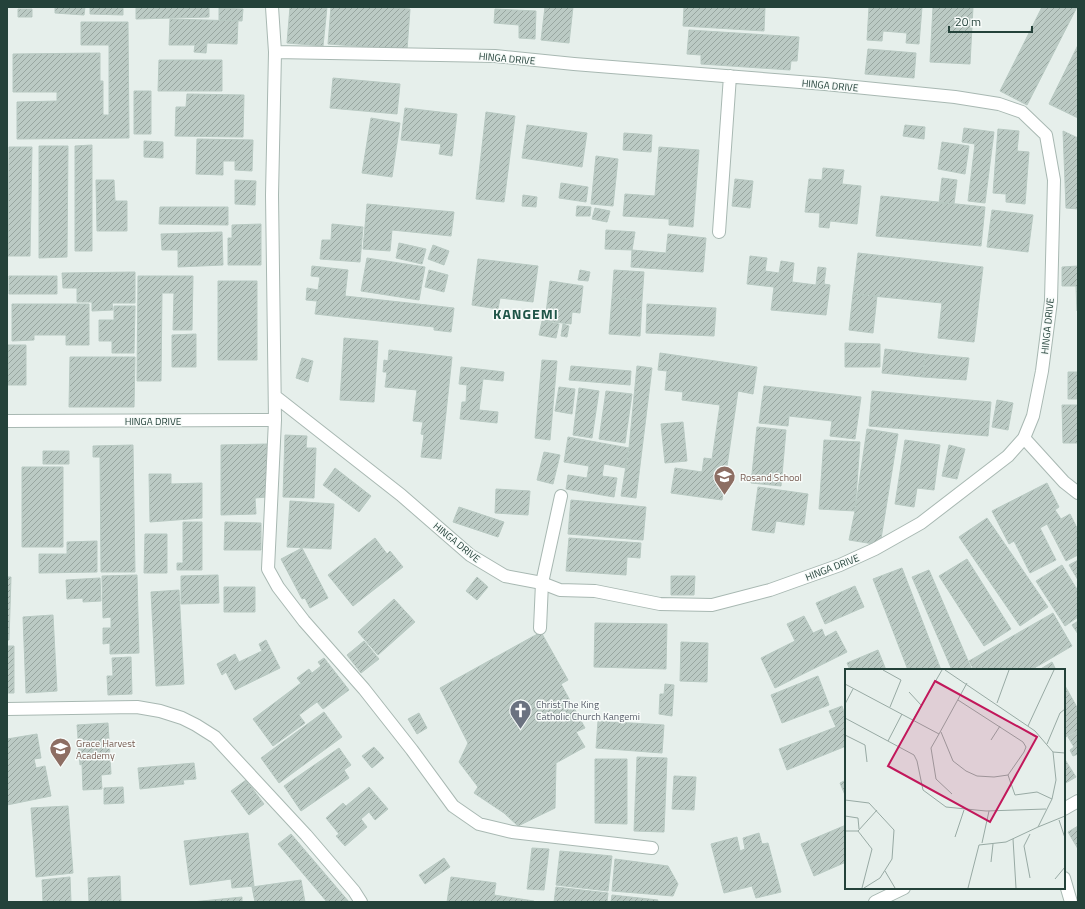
<svg xmlns="http://www.w3.org/2000/svg" width="1085" height="909" font-family="'Titillium Web',sans-serif">
<defs>
<pattern id="building-hatch" width="6" height="6" patternUnits="userSpaceOnUse"><rect width="6" height="6" fill="#bbcac4"/><path d="M-1 1l2-2M0 6l6-6M5 7l2-2" fill="none" stroke="#98a6a0"/></pattern>
</defs>
<rect width="100%" height="100%" fill="#e6efeb"/>
<!-- building -->
<path fill="url(#building-hatch)" stroke="#b8c9c2" d="M55,7H85L84,15L55,13Z
M90,7H123V15L90,14Z
M136,7H209V17L136,19Z
M290,7H327L323,46L287,43Z
M331,7H385L410,9L407,50L328,44Z
M545,7H573L569,43L541,40Z
M684,7H765L764,31L683,26Z
M869,7H922L919,44L906,43L907,33L883,31L882,41L867,40Z
M933,7H973L970,64L930,62Z
M1042,7H1077L1027,105L1000,91Z
M219,8L243,9L242,21L219,20Z
M18,9H32V17H18Z
M495,9L536,11L535,39L519,38V25L494,23Z
M170,19L238,21L237,44L207,43L206,53L194,52L195,45H169Z
M81,22H128L129,138L17,139V102L57,101V92H13V54L100,53V81H103V115H109V45H81Z
M689,30L799,37L797,61H791L790,70L701,64V55L687,54Z
M1078,45V118L1049,104Z
M868,49L916,53L914,78L865,74Z
M159,60H222V91H158Z
M333,78L400,84L397,114L330,108Z
M134,91H151V134H134Z
M187,94L244,95L243,137L175,136L176,107H186Z
M405,108L457,114L452,156L439,154L441,144L401,140Z
M486,112L515,116L504,202L476,199Z
M371,118L400,123L392,177L362,173Z
M527,125L587,133L582,167L522,158Z
M905,125L925,127L924,139L903,136Z
M964,128L994,132L985,203L968,201L975,144L962,142Z
M998,129L1019,131L1017,151L1029,152L1025,204L1006,202V194L993,193Z
M1063,131L1078,138V209L1066,208Z
M624,133L652,135L651,152L623,150Z
M197,139L253,140L252,171L235,170V161H223V175L196,174Z
M144,141L163,142V158L144,157Z
M942,142L969,146L965,174L938,169Z
M92,145V251H75V146Z
M39,146H68L67,257L39,258Z
M9,147H32L30,256H8Z
M659,147L699,150L693,227L669,225V219L623,216L625,194L655,196Z
M596,156L618,159L613,206L591,204Z
M823,168L844,170L842,184L861,186L857,224L830,221L829,228L819,227L820,213L805,212L809,179L822,180Z
M942,178L957,180L954,204L939,203Z
M735,179L753,181L750,208L732,206Z
M96,180H114L115,201H127V231H97Z
M235,180L256,181L255,205L235,204Z
M561,183L588,187L586,202L559,198Z
M523,195L537,197L536,207L522,206Z
M881,196L985,207L981,246L876,236Z
M367,204L454,212L451,236L392,230L390,251L363,249Z
M577,206L591,207L590,216H576Z
M160,207H228V225L159,224Z
M595,208L610,211L607,222L592,219Z
M992,210L1033,215L1028,252L987,247Z
M261,224V265H228V238H232V225Z
M332,224L363,227L360,262L320,259L322,240H331Z
M606,230L635,232L632,250L605,249Z
M222,232L223,265L178,267V250H162L161,234Z
M668,234L706,238L703,272L631,267L632,250L666,253Z
M399,243L426,249L422,264L396,258Z
M433,245L449,251L444,265L428,259Z
M858,253L983,267L974,342L938,338L942,303L853,294Z
M750,256L767,258L765,271L779,273L781,261L794,263L792,282L816,285L818,267L826,268L824,284L830,285L826,315L771,310L774,287L747,284Z
M367,258L425,267L419,300L361,291Z
M478,259L538,266L533,302L500,298L498,309L472,305Z
M312,266L348,270L345,296L454,308L451,332L434,330V327L315,314L317,301L306,300L307,288L318,290L320,277L311,276Z
M1078,266V311H1077L1076,286H1062V267Z
M429,270L448,275L444,292L425,287Z
M580,270L590,272L588,281L578,280Z
M614,270L644,272L642,300L612,298Z
M135,272V303H112L113,310L92,311V302H77V288H63L62,273Z
M9,276H57V294H9Z
M138,276H193L192,330H173L174,293H162L161,381H137Z
M218,281H257V360H218Z
M550,281L583,286L580,313L572,312L571,324L545,321Z
M853,294L877,296L873,333L849,330Z
M612,298L642,300L640,336L609,334Z
M12,304H89V345H66V335H34V340L12,341Z
M647,304L716,308L714,336L646,333Z
M114,306H135L134,353H112V341H99V320H114Z
M542,321L559,324L556,338L539,335Z
M563,324L569,326L567,337L561,336Z
M196,334V367H172V335Z
M344,338L378,341L374,402L340,400Z
M845,343L880,344V367H845Z
M8,345H26V385H8Z
M885,349L925,354L923,377L882,373Z
M389,350L452,357L441,459L421,457L424,435L421,434L423,422L413,421L417,390L385,387L387,372H383L384,360L388,361Z
M660,353L757,367L753,394L738,391L722,500L671,493L675,468L702,472L704,458L712,459L720,405L682,400L683,392L665,390L667,371L658,370Z
M925,354L969,358L966,380L923,377Z
M70,357H135L134,407H69Z
M302,358L313,361L308,382L296,378Z
M542,360L557,361L550,440L535,438Z
M571,366L631,371L630,385L569,380Z
M637,366L652,368L636,498L621,496L629,448Z
M461,367L504,372L503,381L483,379L479,410L498,412L497,423L460,419L462,402H466L467,385L459,384Z
M1068,372H1078V399H1068Z
M764,386L861,397L855,439L830,436L832,421L789,416L788,426L759,423Z
M559,387L575,389L572,414L555,411Z
M579,388L599,391L592,438L573,435Z
M606,391L632,394L625,443L599,439Z
M872,391L991,402L988,436L869,426Z
M997,400L1013,403L1008,430L992,427Z
M1062,405H1078V443H1063Z
M683,422L687,461L665,463L661,424Z
M757,427L786,430L781,486L751,483Z
M867,429L898,434L880,545L849,540L855,511Z
M285,435L307,436L306,448H316L314,498L283,497Z
M568,437L629,448L626,468L604,464L602,476L617,478L614,497L566,489L568,475L587,478L589,466L564,462Z
M824,440L860,442L855,511L819,509Z
M905,440L940,445L934,490L917,488L914,507L895,504Z
M267,444V497L255,498L256,514L221,515V445Z
M133,445L135,572H101L100,457H93V446Z
M949,445L965,449L957,479L942,476Z
M43,451H69V464H43Z
M544,452L560,455L553,484L537,480Z
M22,467H63V547H22Z
M335,468L371,496L359,512L323,485Z
M149,474H171V484L202,483V518L150,522Z
M1047,483L1059,507L1055,510L1061,519L1070,514L1078,530V555L1066,561L1047,524L1040,528L1056,560L1030,573L1014,541L1009,544L992,511Z
M758,487L808,494L804,525L776,521L774,533L752,530Z
M496,489L530,491L528,515L495,513Z
M571,500L646,507L643,540L568,534Z
M290,501L334,504L331,549L287,547Z
M459,507L504,522L498,537L453,522Z
M987,518L1048,607L1020,626L959,537Z
M183,522H202V570H177V563H183Z
M225,522L261,523V550H224Z
M145,534H167V573H144Z
M375,538L387,554L390,551L403,567L353,606L328,575Z
M569,538L641,543L640,558L627,557L626,575L566,571Z
M97,541V572L39,573V554H67V542Z
M302,548L328,598L310,608L305,598L302,599L281,559Z
M967,559L1011,629L984,646L939,576Z
M1078,560V580L1069,565Z
M1062,565L1078,591V617L1065,626L1036,581Z
M902,568L941,670H908L873,579Z
M929,570L972,670H952L912,577Z
M137,575L139,653L110,654V643L103,644V628H111V617L103,618L102,576Z
M218,575L219,603L181,604V576Z
M671,576H695L694,595H671Z
M7,577H11L9,640H7Z
M477,577L488,587L477,600L466,591Z
M100,578L101,601L83,602V598L67,599L66,580Z
M855,586L864,607L825,624L816,603Z
M224,587H255V612H224Z
M179,590L184,684L156,686L151,592Z
M394,599L415,622L378,655L358,632Z
M1053,613L1072,646L1031,670H974L969,661Z
M53,615L57,691L26,693L23,617Z
M804,616L813,633L822,629L825,637L836,631L847,652L775,688L761,658L795,641L787,624Z
M1078,621V634L1072,625Z
M595,623L667,624L666,669L594,667Z
M541,632L568,680L561,684L585,728L576,732L585,747L556,763L555,808L518,826L504,813L474,793L478,787L459,762L468,743L440,688Z
M266,640L280,668L235,690L226,672L222,675L217,664L235,654L239,662L262,651L259,644Z
M364,641L379,659L361,673L347,655Z
M681,642L708,643L707,682L680,681Z
M7,646H14V693H7Z
M878,650L886,670H850L847,663Z
M131,657L132,694L108,695L107,676H113L112,658Z
M324,658L349,690L323,709L317,702L299,715L305,723L273,746L253,719L301,683L297,678L309,669L312,673L321,666L318,662Z
M1052,662L1056,670H1039Z
M818,676L829,705L782,723L771,695Z
M665,684L674,685L672,716L659,714L660,694H664Z
M1064,684L1078,709V730L1064,738Z
M842,706L846,718V746L787,770L779,749L836,727L829,711Z
M324,712L342,737L279,783L261,758Z
M419,713L427,728L417,734L408,719Z
M598,721L664,725L662,753L596,748Z
M108,723L111,774L101,775L102,789L83,790L82,764L80,765L77,725Z
M1078,731V754L1073,756L1070,750L1074,747L1068,737Z
M37,734L41,758L34,759L36,768L45,766L51,796L7,805V739Z
M374,747L384,758L372,768L362,756Z
M339,748L351,765L344,770L349,778L301,811L284,786Z
M637,757L667,758L664,832L634,831Z
M1064,758L1076,777L1064,784Z
M595,759H627V824L595,823Z
M194,763L196,779L183,780L184,784L140,789L138,768Z
M674,776L696,777L694,810L672,809Z
M246,780L264,804L249,815L231,791Z
M846,780V794L845,795L840,783Z
M123,787L124,803L104,804V788Z
M369,787L388,809L375,820L369,812L361,819L367,827L345,846L336,836L339,834L326,818L343,803L346,806Z
M68,806L73,873L36,877L31,808Z
M846,825V862L814,876L801,844Z
M1078,826V849L1068,832Z
M248,833L254,886L232,888L231,879L190,885L184,841Z
M759,833L762,844L768,843L781,892L756,898L752,886L724,893L711,844L737,837L740,851L745,849L743,838Z
M291,834L349,902H327L278,844Z
M532,848L549,849L544,890L527,889Z
M560,851L612,856L608,891L556,885Z
M444,858L450,867L425,884L419,875Z
M615,859L668,866L678,884L673,896L612,891Z
M120,876L121,902H89L88,878Z
M70,877L71,902H43L42,880Z
M451,877L496,883L494,895L534,901V902H447Z
M301,880L305,902H255L252,887Z
M556,887L608,893L607,902H554Z
M612,895L658,900L657,902H611Z
M242,897V902H192Z"/>
<g fill="none" stroke-linecap="round" stroke-linejoin="round">
<defs>
<path id="lane" d="M540,628L542,583L561,496"/>
<path id="street" d="M275,52L495,56L574,64L825,84L955,97L999,104L1022,112L1046,135L1054,180L1051,301L1042,371L1033,416L1024,438L1008,456L921,523L875,549L840,565L770,590L712,605L660,604L595,591L560,590L542,583L505,576L470,555L401,495L276,397
M719,232L730,76
M275,420L268,569L278,587L304,621L364,689L412,750L453,806L479,824L512,832L652,848
M7,421L275,420L272,195L275,52L272,7
M1024,438L1064,482L1078,493
M7,709L137,707L160,711L182,718L196,725L215,737L306,835L354,891L361,902
M1064,809L1078,801
M1064,878L1071,902
M875,902L904,888"/>
</defs>
<!-- lane casing -->
<use href="#lane" stroke="#a8b8b2" stroke-width="14"/>
<!-- street casing -->
<use href="#street" stroke="#a8b8b2" stroke-width="14"/>
<!-- lane -->
<use href="#lane" stroke="#fff" stroke-width="12"/>
<!-- street -->
<use href="#street" stroke="#fff" stroke-width="12"/>
</g>
<!-- icons -->
<defs>
<symbol id="school-pin" viewBox="-11 -11 22 30"><path d="M0 17L-7.5 6A9.5 9.5 0 1 1 7.5 6Z" fill="#8d6e63" stroke="#f7fbf9"/><path d="M0-5L7-2L0 1L-7-2ZM-4 1L0 2.5L4 1V4Q0 6-4 4Z" fill="#fff"/></symbol>
<symbol id="church-pin" viewBox="-11 -11 22 30"><path d="M0 17L-7.5 6A9.5 9.5 0 1 1 7.5 6Z" fill="#6b7280" stroke="#f7fbf9"/><path d="M-1.2-6h2.4v3.5h3.3v2.4h-3.3V6h-2.4V-.1h-3.3v-2.4h3.3Z" fill="#fff"/></symbol>
</defs>
<g fill-rule="evenodd">
<use href="#school-pin" x="712" y="464" width="25" height="34"/>
<use href="#church-pin" x="508" y="698" width="25" height="34"/>
<use href="#school-pin" x="48" y="736" width="25" height="34"/>
</g>
<g text-anchor="middle" stroke-width="3" stroke-linejoin="round" paint-order="stroke">
<!-- street labels -->
<g font-size="10" fill="#24423a" stroke="#f7fbf9">
<text transform="translate(507 58) rotate(5)" y="4">HINGA DRIVE</text>
<text transform="translate(830 85) rotate(5)" y="4">HINGA DRIVE</text>
<text transform="translate(1047 326) rotate(-84)" y="4">HINGA DRIVE</text>
<text x="153" y="425">HINGA DRIVE</text>
<text transform="translate(457 542) rotate(39)" y="4">HINGA DRIVE</text>
<text transform="translate(832 567) rotate(-21)" y="4">HINGA DRIVE</text>
</g>
<!-- education labels -->
<g font-size="10" fill="#785e54" stroke="#f7fbf9" text-anchor="start">
<text x="740" y="481">Rosand School</text>
<text x="76" y="747">Grace Harvest<tspan x="76" dy="12">Academy</tspan></text>
</g>
<!-- worship labels -->
<g font-size="10" fill="#5b616d" stroke="#f7fbf9" text-anchor="start">
<text x="536" y="708">Christ The King<tspan x="536" dy="12">Catholic Church Kangemi</tspan></text>
</g>
<!-- district labels -->
<g font-size="14" font-weight="bold" letter-spacing="1" fill="#1f5548" stroke="#f7fbf9">
<text x="526" y="319">KANGEMI</text>
</g>
</g>
<!-- overview -->
<g transform="translate(845 669)">
<rect width="220" height="220" fill="#e6efeb"/>
<path fill="none" stroke="#98aaa4" stroke-width="1" d="M38,1L56,11L45,38M100,1L190,62L208,83L211,111L207,130L193,158L161,173L134,176L123,219M0,15L94,65L122,14M64,23L76,36M152,34L164,1M0,35L8,20M0,49L69,86L72,92L78,121L101,138L141,142L201,140M68,51L97,1M183,57L209,1M96,63L108,92L121,102L132,107L149,108L163,106L179,83L181,78L178,73L113,31M94,65L86,79L91,110L107,125M0,66L20,76L22,93M146,71L155,57M43,72L57,45M202,75L215,44L220,40M208,83L220,84M163,106L170,126L192,123L207,130M0,131L24,134L49,161L47,190L35,209L19,219M0,147L13,149L14,160M214,151L220,169M193,158L220,147M0,162H13M185,165L179,177L185,209M110,168L119,141M168,170L171,219M137,174L144,142M146,193L148,175M40,202L50,219M210,210L220,198M17,219L27,180L13,162L32,141"/>
<path fill="#c2185b" fill-opacity="0.15" stroke="#c2185b" stroke-width="2" d="M90,12L192,68L145,153L43,97Z"/>
<rect width="220" height="220" fill="none" stroke="#24423a" stroke-width="2"/>
</g>
<!-- border -->
<rect width="1085" height="909" fill="none" stroke="#24423a" stroke-width="16"/>
<!-- scale -->
<path d="M949 26v6h83v-6" fill="none" stroke="#24423a" stroke-width="2"/>
<text x="955" y="26" font-size="12" fill="#24423a" stroke="#f7fbf9" stroke-width="3" paint-order="stroke">20 m</text>
</svg>
